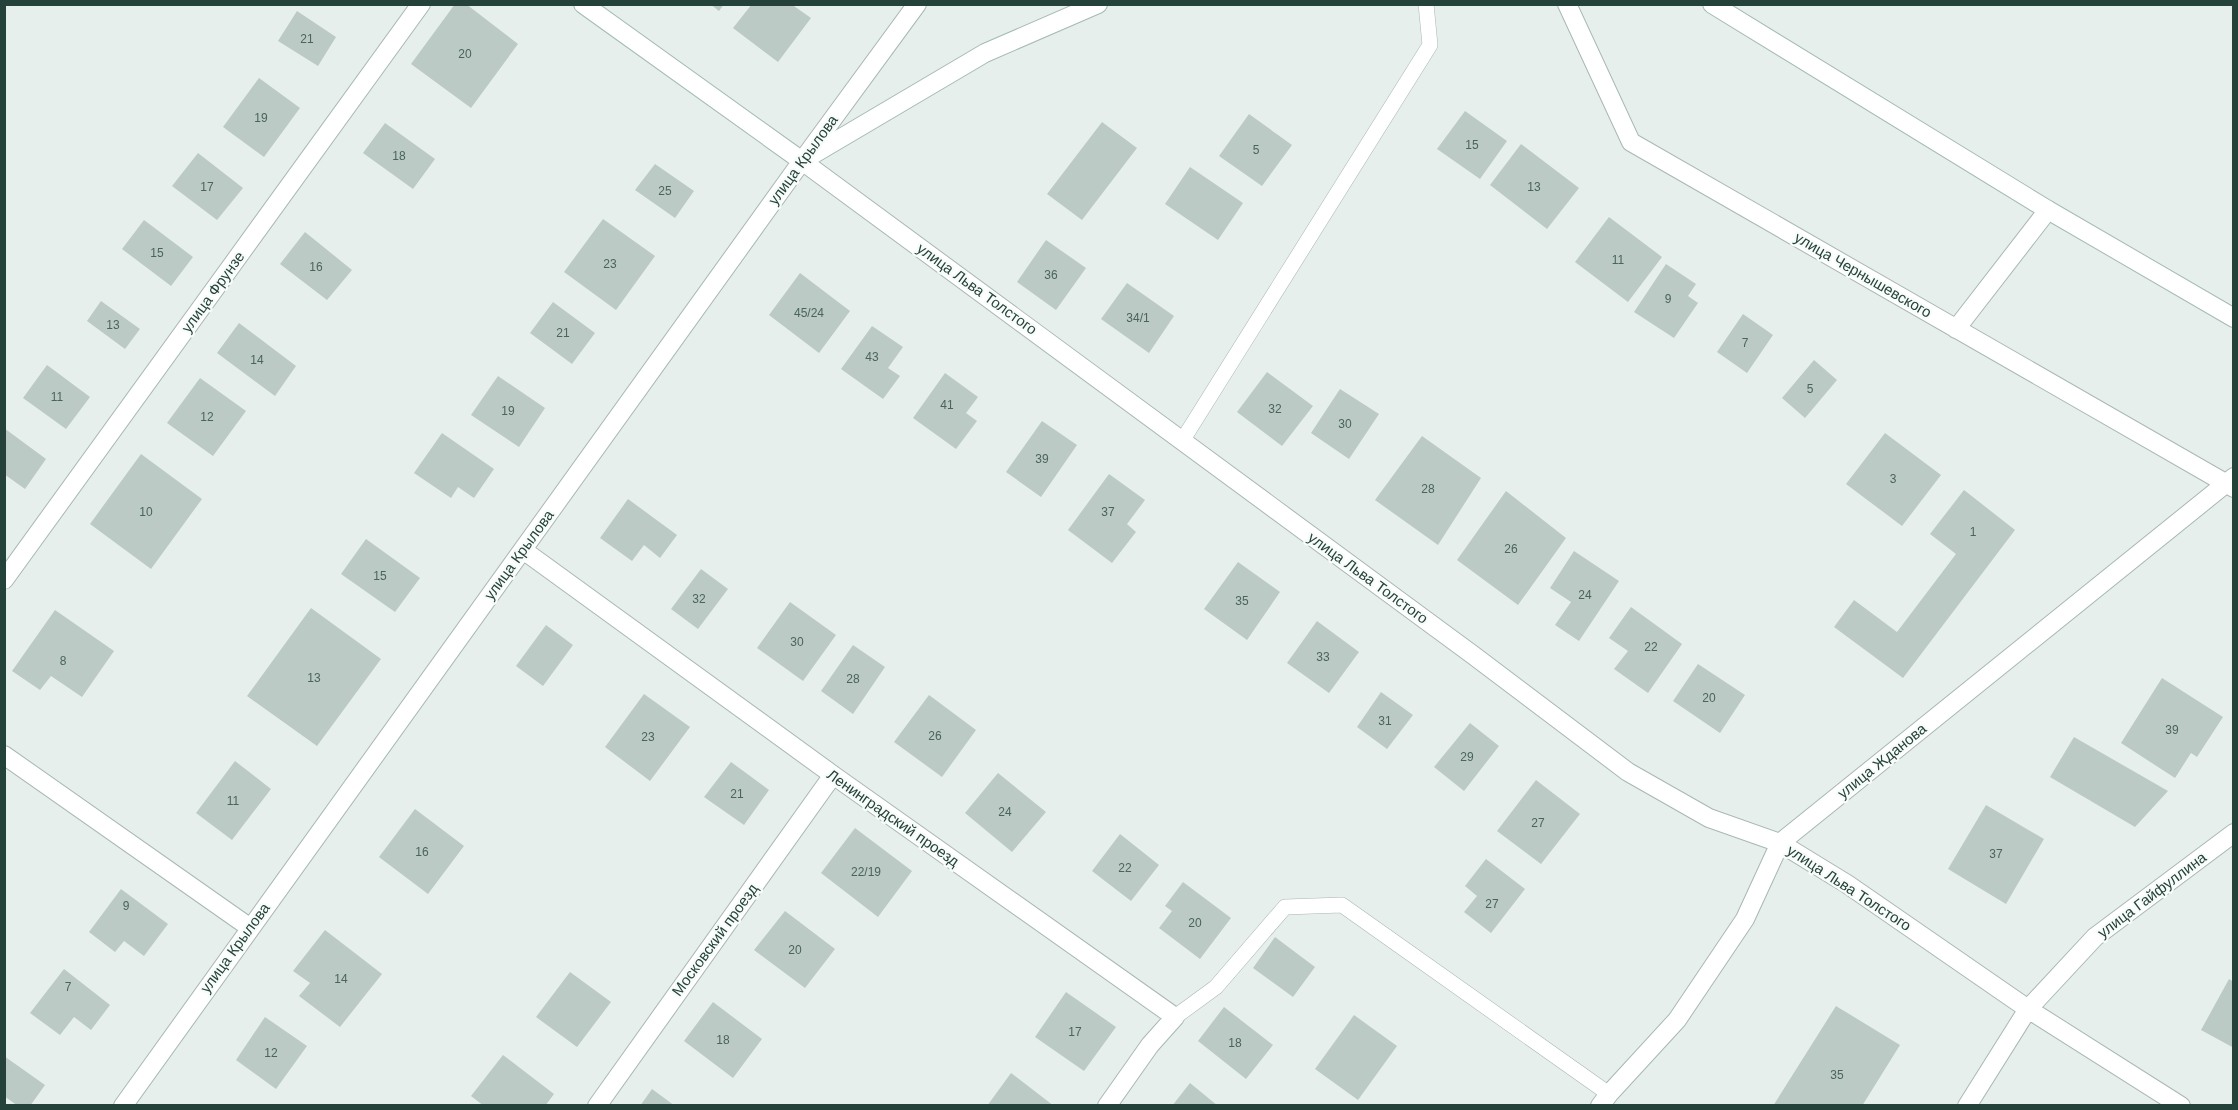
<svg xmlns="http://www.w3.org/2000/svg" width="2238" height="1110" font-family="Arial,sans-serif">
<rect width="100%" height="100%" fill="#e6efeb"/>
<!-- building -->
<path fill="#bbcac4" d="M455,4H466L518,44L471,108L411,64Z
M710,4H724L719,11Z
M752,4H791L811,18L778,62L733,28Z
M297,11L336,37L318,66L278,41Z
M259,78L300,108L264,157L223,127Z
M1465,111L1507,141L1480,179L1437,149Z
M1249,114L1292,145L1262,186L1219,156Z
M1102,122L1137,148L1082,220L1047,194Z
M385,123L435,159L413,189L363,153Z
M1521,144L1579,188L1547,229L1490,185Z
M198,153L243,188L217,220L172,186Z
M655,164L694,191L675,218L635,190Z
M1190,167L1243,203L1218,240L1165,204Z
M1609,217L1662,257L1628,302L1575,262Z
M603,219L655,256L616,310L564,272Z
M144,220L193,257L171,286L122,249Z
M305,232L352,270L327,300L280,264Z
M1046,240L1086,268L1056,310L1017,282Z
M1666,264L1696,284L1688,296L1698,303L1674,338L1634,312Z
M800,273L850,311L819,353L769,315Z
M1127,283L1174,316L1149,353L1101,319Z
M101,301L140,329L125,349L87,321Z
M553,302L595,333L572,364L530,333Z
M1743,314L1773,335L1747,373L1717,352Z
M239,323L296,366L275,396L217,353Z
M872,326L903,347L888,368L900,376L883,399L841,369Z
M1814,360L1837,380L1805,418L1782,398Z
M47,365L90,397L66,429L23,398Z
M1267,372L1313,406L1282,446L1237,412Z
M945,373L978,397L966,413L977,421L956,449L913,418Z
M498,376L545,408L519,447L471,415Z
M200,378L246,411L213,456L167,423Z
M1340,389L1379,414L1349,459L1311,433Z
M1042,421L1077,445L1041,497L1006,472Z
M4,428L46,459L25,489L4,474Z
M442,433L494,469L474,498L458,487L451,498L414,473Z
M1885,433L1941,475L1902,526L1846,484Z
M1422,436L1481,478L1438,545L1375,500Z
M141,454L202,499L151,569L90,524Z
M1109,474L1145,500L1127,524L1136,532L1112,563L1068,530Z
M1964,490L2015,530L1903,678L1834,627L1854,600L1897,632L1956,554L1930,534Z
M1506,491L1566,538L1518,605L1457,560Z
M628,499L677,535L660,558L644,545L632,561L600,538Z
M366,539L420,578L395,612L341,574Z
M1574,551L1619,581L1579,641L1555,625L1571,602L1550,588Z
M1238,562L1280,592L1247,640L1204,609Z
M701,569L728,589L698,629L671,609Z
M790,602L836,635L803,681L757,648Z
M1631,607L1682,644L1648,693L1614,669L1628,651L1609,638Z
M311,608L381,659L317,746L247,696Z
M55,610L114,651L82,697L51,676L40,690L12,671Z
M1317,621L1359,652L1329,693L1287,663Z
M546,625L573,645L543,686L516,666Z
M853,645L885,667L853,714L821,691Z
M1698,664L1745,695L1720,733L1673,701Z
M2162,678L2223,717L2197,757L2191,753L2175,778L2121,743Z
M1381,692L1413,715L1387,749L1357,727Z
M644,694L690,727L650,781L605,747Z
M929,695L976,730L942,777L894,742Z
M1470,723L1499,746L1464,791L1434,767Z
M2074,737L2168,791L2135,827L2050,777Z
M235,761L271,789L232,840L196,813Z
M731,762L769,790L744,825L704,797Z
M998,773L1046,812L1012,852L965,813Z
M1536,780L1580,814L1541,864L1497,831Z
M1986,805L2044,839L2006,904L1948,869Z
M415,809L464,846L428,894L379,857Z
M855,828L912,871L878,917L821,873Z
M1120,834L1159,865L1131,901L1092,871Z
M1486,859L1525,889L1491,933L1464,912L1477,896L1465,886Z
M1183,882L1231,918L1200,959L1159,928L1172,911L1165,906Z
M121,889L168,924L144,956L124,941L115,952L89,932Z
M785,911L835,949L805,988L754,950Z
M325,930L382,974L340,1027L299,996L310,983L293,971Z
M1275,937L1315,967L1293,997L1253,968Z
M64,969L110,1005L91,1030L74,1017L60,1035L30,1013Z
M570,972L611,1002L577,1047L536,1017Z
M2229,979L2234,982V1048L2201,1030Z
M1066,992L1116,1027L1084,1071L1035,1037Z
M713,1002L762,1039L733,1078L684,1041Z
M1836,1006L1900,1045L1862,1106H1773Z
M1224,1007L1273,1045L1246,1079L1198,1041Z
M1354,1015L1397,1046L1358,1100L1315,1069Z
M265,1017L307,1046L276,1089L236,1060Z
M503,1055L554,1094L545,1106H484L471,1096Z
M4,1056L45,1085L30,1106H18L4,1096Z
M1011,1073L1054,1106H987Z
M1190,1083L1218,1106H1172Z
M652,1089L675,1106H640Z"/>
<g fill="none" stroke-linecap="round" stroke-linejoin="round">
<defs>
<path id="lane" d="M1182,441L1430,45L1426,4
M1175,1017L1216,987L1285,907L1342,905L1609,1094"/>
<path id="street" d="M1567,4L1631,142L2234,488
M802,161L1473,655L1628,772L1709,818L1780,843L1847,884L2028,1009L2181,1106
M1956,329L2048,210
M523,550L833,775L1175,1017L1150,1045L1107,1106
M4,580L421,4
M4,755L249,927
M123,1106L802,161L917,4
M597,1106L833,775
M1600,1106L1609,1094L1677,1020L1745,919L1780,843L2234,477
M1967,1106L2028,1009L2095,937L2234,833"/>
<path id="secondary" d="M583,4L802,161L985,53L1098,4
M1712,4L2048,210L2234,318"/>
</defs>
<!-- lane casing -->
<use href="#lane" stroke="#a8b8b2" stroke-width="16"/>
<!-- street casing -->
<use href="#street" stroke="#a8b8b2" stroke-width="20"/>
<!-- secondary casing -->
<use href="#secondary" stroke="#a4bbb3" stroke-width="20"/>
<!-- lane -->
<use href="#lane" stroke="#fff" stroke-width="15"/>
<!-- street -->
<use href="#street" stroke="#fff" stroke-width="18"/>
<!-- secondary -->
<use href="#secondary" stroke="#fff" stroke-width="18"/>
</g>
<g text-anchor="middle" stroke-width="4.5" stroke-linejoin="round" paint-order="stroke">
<!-- number labels -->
<g font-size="12" fill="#4a645c">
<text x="307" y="43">21</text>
<text x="465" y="58">20</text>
<text x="261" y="122">19</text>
<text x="1472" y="149">15</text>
<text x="1256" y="154">5</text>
<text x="399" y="160">18</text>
<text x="207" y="191">17</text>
<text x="1534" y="191">13</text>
<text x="665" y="195">25</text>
<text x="157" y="257">15</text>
<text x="1618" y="264">11</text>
<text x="610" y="268">23</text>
<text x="316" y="271">16</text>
<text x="1051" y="279">36</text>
<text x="1668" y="303">9</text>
<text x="809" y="317">45/24</text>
<text x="1138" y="322">34/1</text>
<text x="113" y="329">13</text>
<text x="563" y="337">21</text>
<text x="1745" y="347">7</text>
<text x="872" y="361">43</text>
<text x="257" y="364">14</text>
<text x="1810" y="393">5</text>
<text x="57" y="401">11</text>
<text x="947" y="409">41</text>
<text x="1275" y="413">32</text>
<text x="508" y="415">19</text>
<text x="207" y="421">12</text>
<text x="1345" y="428">30</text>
<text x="1042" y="463">39</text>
<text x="1893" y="483">3</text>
<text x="1428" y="493">28</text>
<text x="146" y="516">10</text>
<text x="1108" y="516">37</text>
<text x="1973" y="536">1</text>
<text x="1511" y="553">26</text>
<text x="380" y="580">15</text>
<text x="1585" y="599">24</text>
<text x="699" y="603">32</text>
<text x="1242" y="605">35</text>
<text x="797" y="646">30</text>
<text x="1651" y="651">22</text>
<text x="1323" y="661">33</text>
<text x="63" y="665">8</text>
<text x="314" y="682">13</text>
<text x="853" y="683">28</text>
<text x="1709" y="702">20</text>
<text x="1385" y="725">31</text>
<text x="2172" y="734">39</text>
<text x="935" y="740">26</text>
<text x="648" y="741">23</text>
<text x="1467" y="761">29</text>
<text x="737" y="798">21</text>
<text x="233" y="805">11</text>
<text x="1005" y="816">24</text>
<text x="1538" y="827">27</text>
<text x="422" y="856">16</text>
<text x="1996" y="858">37</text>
<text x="1125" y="872">22</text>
<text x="866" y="876">22/19</text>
<text x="1492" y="908">27</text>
<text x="126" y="910">9</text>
<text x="1195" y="927">20</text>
<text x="795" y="954">20</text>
<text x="341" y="983">14</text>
<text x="68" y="991">7</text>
<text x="1075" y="1036">17</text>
<text x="723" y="1044">18</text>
<text x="1235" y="1047">18</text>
<text x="271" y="1057">12</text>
<text x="1837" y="1079">35</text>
</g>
<!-- street labels -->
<g font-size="15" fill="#24423a" stroke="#f7fbf9">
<text transform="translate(803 160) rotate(-54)" y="5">улица Крылова</text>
<text transform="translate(1863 275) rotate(30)" y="5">улица Чернышевского</text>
<text transform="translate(977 289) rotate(36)" y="5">улица Льва Толстого</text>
<text transform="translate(213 292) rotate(-54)" y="5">улица Фрунзе</text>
<text transform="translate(519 555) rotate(-54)" y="5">улица Крылова</text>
<text transform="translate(1368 578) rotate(36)" y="5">улица Льва Толстого</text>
<text transform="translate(1882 761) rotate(-39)" y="5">улица Жданова</text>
<text transform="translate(893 818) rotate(35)" y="5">Ленинградский проезд</text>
<text transform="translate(1849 888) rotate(33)" y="5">улица Льва Толстого</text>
<text transform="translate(2152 895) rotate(-37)" y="5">улица Гайфуллина</text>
<text transform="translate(715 940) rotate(-54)" y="5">Московский проезд</text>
<text transform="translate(235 948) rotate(-54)" y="5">улица Крылова</text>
</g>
</g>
<!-- border -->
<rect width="2238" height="1110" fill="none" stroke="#24423a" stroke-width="12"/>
</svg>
